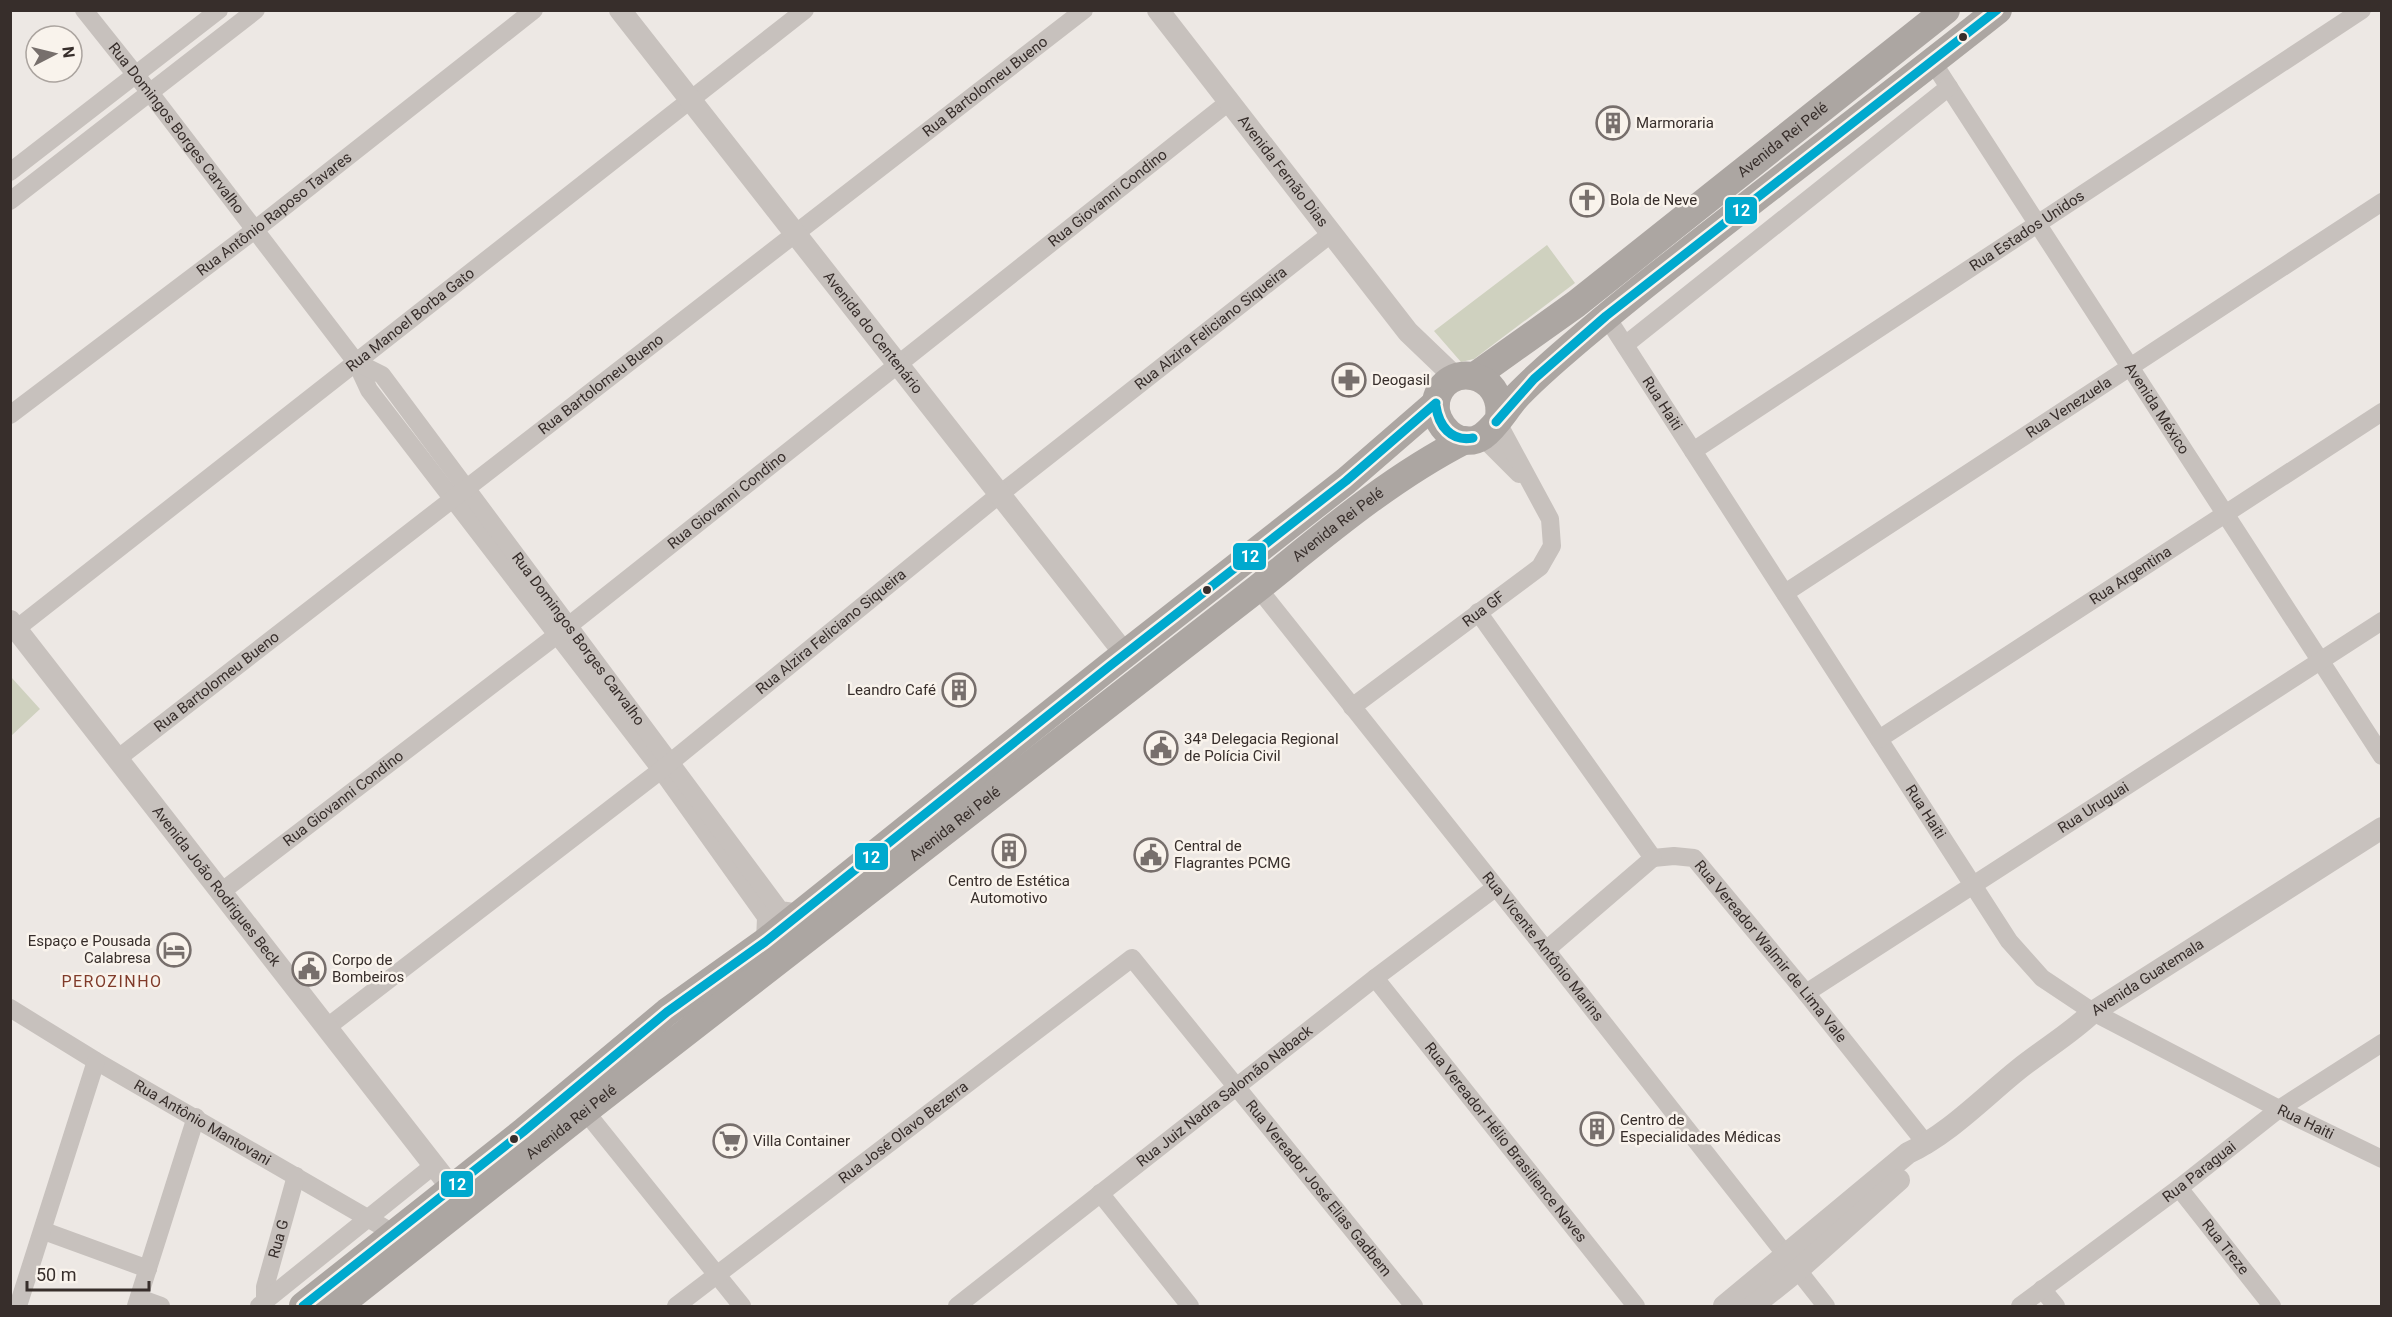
<svg xmlns="http://www.w3.org/2000/svg" width="2392" height="1317" font-family="Roboto,sans-serif">
<rect width="100%" height="100%" fill="#ede8e4"/>
<!-- green -->
<path fill="#cfd1bf" d="M1547,245L1575,283L1474,359L1461,362L1434,331Z
M11,677L40,709L11,736Z"/>
<g fill="none" stroke-linecap="round" stroke-linejoin="round">
<!-- minor -->
<g stroke="#c7c1bd" stroke-width="18">
<path id="s1" d="M84,10L151,94L356,362L369,390L661,770L766,917L765,942"/>
<path id="s2" d="M1932,61L2382,756"/>
<path d="M10,172L219,10"/>
<path d="M10,201L256,10"/>
<path id="s3" d="M1606,316L2009,941L2042,978L2093,1012L2279,1109L2382,1159"/>
<path d="M1625,345L1949,87"/>
<path id="s4" d="M356,362L382,375L780,910L800,913"/>
<path id="s5" d="M10,415L256,229L534,10"/>
<path d="M1482,437L1519,474"/>
<path id="s6" d="M1693,451L2362,10"/>
<path id="s7" d="M1258,588L1546,950L1826,1306"/>
<path id="s8" d="M1785,593L2382,202"/>
<path d="M1478,612L1653,858"/>
<path id="s9" d="M16,629L805,10"/>
<path id="s10" d="M1352,707L1540,567L1552,546L1550,519L1497,421"/>
<path id="s11" d="M1879,739L2382,412"/>
<path id="s12" d="M117,759L1084,10"/>
<path id="s13" d="M1653,858L1674,856L1694,858L1806,993L1927,1145"/>
<path id="s14" d="M221,892L557,635L1230,101"/>
<path d="M1546,950L1653,858"/>
<path id="s15" d="M1375,978L1636,1306"/>
<path id="s16" d="M1806,993L2382,621"/>
<path id="s17" d="M10,1008L96,1061L395,1234"/>
<path id="s18" d="M326,1028L661,770L1000,494L1332,233"/>
<path d="M585,1111L742,1306"/>
<path id="s19" d="M2179,1188L2272,1306"/>
<path d="M1100,1193L1190,1306"/>
<path d="M44,1231L148,1269"/>
<path d="M2042,1289L2056,1306"/>
<path d="M139,1298L161,1306"/>
<path id="s20" d="M265,1301V1287L296,1176"/>
<path d="M18,1306L96,1061"/>
<path d="M136,1306L196,1117"/>
<path d="M259,1306L433,1166"/>
<path id="s21" d="M676,1306L1132,958L1414,1306"/>
<path id="s22" d="M957,1306L1375,978L1495,888"/>
<path id="s23" d="M2020,1306L2179,1188L2279,1109L2382,1043"/>
</g>
<!-- tertiary -->
<g stroke="#c7c1bd" stroke-width="22">
<path id="s24" d="M620,10L1125,654"/>
<path id="s25" d="M1158,10L1408,332L1456,378"/>
<path id="s26" d="M10,621L461,1200"/>
<path id="s27" d="M1724,1306L1908,1153C1949,1134 1984,1097 2019,1069C2044,1049 2070,1034 2093,1012L2382,828"/>
<path d="M1753,1306L1797,1271L1899,1180"/>
</g>
<!-- primary -->
<g stroke="#aca6a2" stroke-width="28">
<path id="s28" d="M1475,376L1576,304L1946,10"/>
<path d="M1499,417C1505,371 1445,360 1436,401C1432,425 1460,452 1483,436C1497,426 1506,408 1518,395C1545,367 1576,342 1606,317C1638,290 1672,264 1705,238C1802,162 1901,87 1998,10"/>
<path d="M303,1306L523,1132L667,1012L765,942L1111,665L1346,481L1436,403"/>
<path id="s29" d="M338,1306L585,1111L1258,588C1324,535 1389,479 1465,440"/>
</g>
<defs>
<path id="bus-1" d="M1436,406C1439,425 1451,442 1473,438
M1436,406C1438,426 1451,442 1473,438
M1496,422L1534,379L1606,316L1997,10
M303,1306L523,1132L667,1012L765,942L1111,665L1346,481L1436,403"/>
</defs>
<!-- bus-1 casing -->
<use href="#bus-1" stroke="#f9f3ec" stroke-width="14"/>
<!-- bus-1 -->
<use href="#bus-1" stroke="#00a9ce" stroke-width="9"/>
</g>
<!-- icons -->
<defs>
<symbol id="building-ring" viewBox="-11 -11 22 22"><circle r="9.5" fill="#f9f3ec" stroke="#776f6c" stroke-width="1.5"/><path d="M-4-6H4V6H1V3H-1V6H-4ZM-2.5-4.3h1.7v1.8h-1.7ZM.8-4.3h1.7v1.8H.8ZM-2.5-1h1.7V.8h-1.7ZM.8-1h1.7V.8H.8Z" fill="#776f6c"/></symbol>
<symbol id="church-ring" viewBox="-11 -11 22 22"><circle r="9.5" fill="#f9f3ec" stroke="#776f6c" stroke-width="1.5"/><path d="M-1.2-6h2.4v3.5h3.3v2.4h-3.3V6h-2.4V-.1h-3.3v-2.4h3.3Z" fill="#776f6c"/></symbol>
<symbol id="pharmacy-ring" viewBox="-11 -11 22 22"><circle r="9.5" fill="#f9f3ec" stroke="#776f6c" stroke-width="1.5"/><path d="M-2-6h4v4h4v4h-4v4h-4v-4h-4v-4h4Z" fill="#776f6c"/></symbol>
<symbol id="civic-ring" viewBox="-11 -11 22 22"><circle r="9.5" fill="#f9f3ec" stroke="#776f6c" stroke-width="1.5"/><path d="M-.6-6.5H3V-4.5H.6V-3L4-1V1h2V6H-6V1h2V-1L-.6-3ZM-1.2 2.5V6h2.4V2.5Z" fill="#776f6c"/></symbol>
<symbol id="hotel-ring" viewBox="-11 -11 22 22"><circle r="9.5" fill="#f9f3ec" stroke="#776f6c" stroke-width="1.5"/><path d="M-6-4.5h1.5V1H6V5H4.5V3h-9V5H-6ZM-4 0a1.8 1.8 0 1 1 3.6 0ZM.5 0V-2.5h3Q6-2.5 6 0Z" fill="#776f6c"/></symbol>
<symbol id="supermarket-ring" viewBox="-11 -11 22 22"><circle r="9.5" fill="#f9f3ec" stroke="#776f6c" stroke-width="1.5"/><path d="M-6-5.5h2.5l.6 2H6L4.5 2H-2.5L-4.4-4H-6ZM-1.5 3.2a1.3 1.3 0 1 0 .1 0ZM3 3.2a1.3 1.3 0 1 0 .1 0Z" fill="#776f6c"/></symbol>
</defs>
<g fill-rule="evenodd">
<use href="#building-ring" x="1594" y="104" width="38" height="38"/>
<use href="#church-ring" x="1568" y="181" width="38" height="38"/>
<use href="#pharmacy-ring" x="1330" y="361" width="38" height="38"/>
<use href="#building-ring" x="940" y="671" width="38" height="38"/>
<use href="#civic-ring" x="1142" y="729" width="38" height="38"/>
<use href="#building-ring" x="990" y="832" width="38" height="38"/>
<use href="#civic-ring" x="1132" y="836" width="38" height="38"/>
<use href="#hotel-ring" x="155" y="931" width="38" height="38"/>
<use href="#civic-ring" x="290" y="950" width="38" height="38"/>
<use href="#building-ring" x="1578" y="1110" width="38" height="38"/>
<use href="#supermarket-ring" x="711" y="1122" width="38" height="38"/>
</g>
<!-- markers -->
<g fill="#372e2b" stroke="#f9f3ec" stroke-width="2">
<circle cx="1963" cy="37" r="5"/>
<circle cx="1207" cy="590" r="5"/>
<circle cx="514" cy="1139" r="5"/>
</g>
<g text-anchor="middle" stroke-width="5" stroke-linejoin="round" paint-order="stroke">
<!-- street labels -->
<g font-size="15" fill="#372e2b" stroke="#f9f3ec">
<text dy="5" stroke="none"><textPath href="#s12" startOffset="1098">Rua Bartolomeu Bueno</textPath></text>
<text dy="5" stroke="none"><textPath href="#s1" startOffset="150">Rua Domingos Borges Carvalho</textPath></text>
<text dy="5" stroke="none"><textPath href="#s28" startOffset="388">Avenida Rei Pelé</textPath></text>
<text dy="5" stroke="none"><textPath href="#s25" startOffset="204">Avenida Fernão Dias</textPath></text>
<text dy="5" stroke="none"><textPath href="#s14" startOffset="1126">Rua Giovanni Condino</textPath></text>
<text dy="5" stroke="none"><textPath href="#s5" startOffset="332">Rua Antônio Raposo Tavares</textPath></text>
<text dy="5" stroke="none"><textPath href="#s6" startOffset="400">Rua Estados Unidos</textPath></text>
<text dy="5" stroke="none"><textPath href="#s9" startOffset="501">Rua Manoel Borba Gato</textPath></text>
<text dy="5" stroke="none"><textPath href="#s18" startOffset="1128">Rua Alzira Feliciano Siqueira</textPath></text>
<text dy="5" stroke="none"><textPath href="#s24" startOffset="410">Avenida do Centenário</textPath></text>
<text dy="5" stroke="none"><textPath href="#s12" startOffset="612">Rua Bartolomeu Bueno</textPath></text>
<text dy="5" stroke="none"><textPath href="#s3" startOffset="104">Rua Haiti</textPath></text>
<text dy="5" stroke="none"><textPath href="#s8" startOffset="339">Rua Venezuela</textPath></text>
<text dy="5" stroke="none"><textPath href="#s2" startOffset="414">Avenida México</textPath></text>
<text dy="5" stroke="none"><textPath href="#s14" startOffset="640">Rua Giovanni Condino</textPath></text>
<text dy="5" stroke="none"><textPath href="#s29" startOffset="1269">Avenida Rei Pelé</textPath></text>
<text dy="5" stroke="none"><textPath href="#s11" startOffset="300">Rua Argentina</textPath></text>
<text dy="5" stroke="none"><textPath href="#s10" startOffset="164">Rua GF</textPath></text>
<text dy="5" stroke="none"><textPath href="#s18" startOffset="642">Rua Alzira Feliciano Siqueira</textPath></text>
<text dy="5" stroke="none"><textPath href="#s4" startOffset="358">Rua Domingos Borges Carvalho</textPath></text>
<text dy="5" stroke="none"><textPath href="#s12" startOffset="126">Rua Bartolomeu Bueno</textPath></text>
<text dy="5" stroke="none"><textPath href="#s14" startOffset="154">Rua Giovanni Condino</textPath></text>
<text dy="5" stroke="none"><textPath href="#s16" startOffset="342">Rua Uruguai</textPath></text>
<text dy="5" stroke="none"><textPath href="#s3" startOffset="590">Rua Haiti</textPath></text>
<text dy="5" stroke="none"><textPath href="#s29" startOffset="783">Avenida Rei Pelé</textPath></text>
<text dy="5" stroke="none"><textPath href="#s26" startOffset="336">Avenida João Rodrigues Beck</textPath></text>
<text dy="5" stroke="none"><textPath href="#s7" startOffset="458">Rua Vicente Antônio Marins</textPath></text>
<text dy="5" stroke="none"><textPath href="#s13" startOffset="162">Rua Vereador Walmir de Lima Vale</textPath></text>
<text dy="5" stroke="none"><textPath href="#s27" startOffset="537">Avenida Guatemala</textPath></text>
<text dy="5" stroke="none"><textPath href="#s22" startOffset="340">Rua Juiz Nadra Salomão Naback</textPath></text>
<text dy="5" stroke="none"><textPath href="#s17" startOffset="224">Rua Antônio Mantovani</textPath></text>
<text dy="5" stroke="none"><textPath href="#s29" startOffset="297">Avenida Rei Pelé</textPath></text>
<text dy="5" stroke="none"><textPath href="#s3" startOffset="1094">Rua Haiti</textPath></text>
<text dy="5" stroke="none"><textPath href="#s21" startOffset="286">Rua José Olavo Bezerra</textPath></text>
<text dy="5" stroke="none"><textPath href="#s15" startOffset="210">Rua Vereador Hélio Brasilience Naves</textPath></text>
<text dy="5" stroke="none"><textPath href="#s23" startOffset="224">Rua Paraguai</textPath></text>
<text dy="5" stroke="none"><textPath href="#s21" startOffset="870">Rua Vereador José Elias Gadbem</textPath></text>
<text dy="5" stroke="none"><textPath href="#s20" startOffset="64">Rua G</textPath></text>
<text dy="5" stroke="none"><textPath href="#s19" startOffset="75">Rua Treze</textPath></text>
</g>
<!-- poi labels -->
<g font-size="15" fill="#372e2b" stroke="#f9f3ec" text-anchor="start">
<text x="1636" y="128">Marmoraria</text>
<text x="1610" y="205">Bola de Neve</text>
<text x="1372" y="385">Deogasil</text>
<text x="936" y="695" text-anchor="end">Leandro Café</text>
<text x="1184" y="744">34ª Delegacia Regional<tspan x="1184" dy="17">de Polícia Civil</tspan></text>
<text x="1174" y="851">Central de<tspan x="1174" dy="17">Flagrantes PCMG</tspan></text>
<text x="1009" y="886" text-anchor="middle">Centro de Estética<tspan x="1009" dy="17">Automotivo</tspan></text>
<text x="151" y="946" text-anchor="end">Espaço e Pousada<tspan x="151" dy="17">Calabresa</tspan></text>
<text x="332" y="965">Corpo de<tspan x="332" dy="17">Bombeiros</tspan></text>
<text x="1620" y="1125">Centro de<tspan x="1620" dy="17">Especialidades Médicas</tspan></text>
<text x="753" y="1146">Villa Container</text>
</g>
<!-- neighbourhood labels -->
<g font-size="16" letter-spacing="1.5" fill="#803b2a" stroke="#f9f3ec">
<text x="112" y="987">PEROZINHO</text>
</g>
</g>
<g stroke="#f9f3ec" stroke-width="2">
<rect x="1724" y="196" width="34" height="29" rx="6" fill="#00a9ce"/>
<rect x="1232" y="542" width="35" height="29" rx="6" fill="#00a9ce"/>
<rect x="854" y="842" width="35" height="29" rx="6" fill="#00a9ce"/>
<rect x="440" y="1170" width="34" height="28" rx="6" fill="#00a9ce"/>
</g>
<g font-size="16" text-anchor="middle" font-weight="bold" fill="#fff">
<text x="1741" y="216">12</text>
<text x="1250" y="562">12</text>
<text x="871" y="863">12</text>
<text x="457" y="1190">12</text>
</g>
<!-- border -->
<rect width="2392" height="1317" fill="none" stroke="#372e2b" stroke-width="24"/>
<!-- north arrow -->
<g transform="translate(54 54) rotate(83)"><circle r="28" fill="#f9f3ec" stroke="#aba49f" stroke-width="1.5"/>
<path d="M0-4.5L10 22L0 15L-10 22Z" fill="#776f6c"/>
<text y="-9" font-size="16" font-weight="bold" text-anchor="middle" fill="#372e2b">N</text>
</g>
<!-- scale -->
<path d="M27 1281v9h122v-9" fill="none" stroke="#372e2b" stroke-width="3"/>
<text x="36" y="1281" font-size="18" fill="#372e2b" stroke="#f9f3ec" stroke-width="4.5" paint-order="stroke">50 m</text>
</svg>
